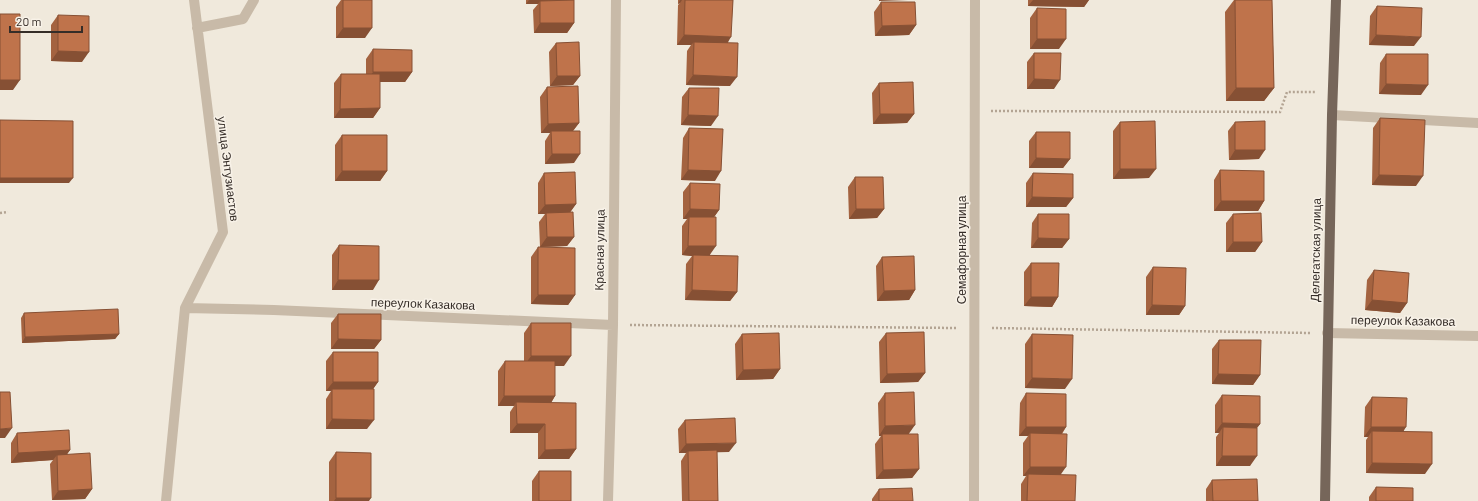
<svg xmlns="http://www.w3.org/2000/svg" width="1478" height="501" font-family="Barlow,sans-serif">
<rect width="100%" height="100%" fill="#f0e9dc"/>
<g fill="none" stroke-linecap="round" stroke-linejoin="round">
<!-- path -->
<path stroke="#b3a493" stroke-width="2.5" stroke-dasharray="2 2" stroke-linecap="butt" d="M991,111L1280,112L1287,92H1316
M0,213L8,212
M630,325L957,328
M992,328L1311,333"/>
<!-- minor -->
<path stroke="#c8baa8" stroke-width="10" d="M197,28L243,19L254,0
M1332,115L1478,123
M185,308L274,310L613,325
M1327,333L1478,336
M166,501L185,308L223,232L194,0
M608,501L613,325L616,0
M974,501L975,0"/>
<!-- major -->
<path stroke="#76665a" stroke-width="10" d="M1325,501L1332,115L1336,0"/>
</g>
<!-- wall -->
<path fill="#a46340" d="M341,0H372L365,38H336V7Z
M526,0H574V23L567,33H534L533,10L538,4H526Z
M678,0H733L728,43L730,86L686,85L687,51L691,45H677L678,5L680,3L678,4Z
M1028,0H1089L1084,7L1028,6Z
M1234,0H1272L1274,88L1264,101H1226L1225,12Z
M881,2L916,25L909,35L875,36L874,12Z
M1377,6L1414,46L1369,45L1370,16Z
M1037,8L1059,49H1030V18Z
M58,15L82,62L51,61V25Z
M556,43L580,76L573,85L550,86L549,52Z
M373,49L412,72L405,82H380V108L373,118H334V83L341,74H366V59Z
M1034,53L1054,89H1027V62Z
M1386,54L1421,95L1379,94L1380,63Z
M879,83L914,114L907,123L873,124L872,93Z
M547,87L579,123L573,131L574,163L545,164V141L550,133H541L540,97Z
M689,88L711,126L681,125L682,97Z
M1380,118L1416,186L1372,185L1373,128Z
M1120,122L1149,178L1113,179V131Z
M1235,122L1259,159L1229,160L1228,131Z
M689,128L715,181L681,180L683,138Z
M1036,132L1070,159L1063,168H1029V141Z
M342,135L387,171L380,181H335V145Z
M1220,170L1264,201L1258,211H1214V180Z
M544,173L576,204L570,212L574,237L567,246L540,247L539,222L545,214H538V183Z
M1033,173L1073,198L1066,207H1026V183Z
M855,177L884,209L877,218L849,219L848,187Z
M690,183L719,210L714,217L710,255L737,292L730,301L685,300L686,264L692,256L682,255V226L687,219H683V192Z
M1038,214L1069,239L1062,248H1031L1032,223Z
M1233,214L1262,242L1255,252H1226V223Z
M339,245L373,290H332V255Z
M538,247L575,295L568,305L531,304V257Z
M882,257L915,290L909,300L877,301L876,266Z
M1031,263L1058,297L1052,307L1024,306V272Z
M1153,267L1185,306L1179,315H1146V277Z
M1374,270L1407,303L1400,313L1365,310L1367,280Z
M24,313L119,334L115,339L22,343L21,318Z
M338,314L381,340L374,349H331V323Z
M531,323L564,366H555V396L551,403L576,449L569,459H538V433H510V412L514,406H498V371L505,361H524V333Z
M886,333L925,373L918,382L880,383L879,342Z
M742,334L780,369L773,379L736,380L735,344Z
M1032,334L1065,389L1025,388V344Z
M1219,340L1260,375L1253,385L1212,384V349Z
M333,352L378,382L373,389L367,429H326V399L331,391H326V361Z
M885,393L909,434L919,469L912,478L876,479L875,444L881,436H879L878,403Z
M1026,393L1066,427L1062,434L1061,475L1075,501H1021V484L1026,476H1023V443L1028,436H1019L1020,403Z
M1222,395L1260,424L1257,428L1250,466H1216V437L1219,433H1215V405Z
M1372,397L1404,431L1425,474L1366,473V440L1368,437H1364L1365,407Z
M685,420L729,452H717L718,501H682L681,461L686,453H679L678,429Z
M17,433L70,450L67,454L92,489L85,499L52,500L50,464L53,460L11,463V443Z
M336,452L369,501H329V462Z
M539,471L571,501H532V481Z
M1212,480L1258,501H1206V489Z
M1376,487L1413,501H1369V497Z
M879,489L913,501H872V499Z"/>
<!-- shaded-wall -->
<path fill="#865034" d="M529,0H571L540,1L538,4H526Z
M680,0H682L680,3L678,4Z
M879,0H908L879,1Z
M1033,0H1089L1084,7L1028,6Z
M540,23H574L567,33H534Z
M916,25L909,35L875,36L882,26Z
M343,28H372L365,38H336Z
M684,35L731,37L725,47L694,42L691,45H677Z
M1376,35L1421,37L1414,46L1369,45Z
M1037,39H1066L1059,49H1030Z
M58,51L89,52L82,62L51,61Z
M373,72H412L405,82H366Z
M693,75L737,77L730,86L686,85Z
M557,76H580L573,85L550,86Z
M1034,79L1060,80L1054,89H1027Z
M0,80H20L13,90H0Z
M1386,84L1428,85L1421,95L1379,94Z
M1236,88H1274L1264,101H1226Z
M380,108L373,118H334L340,109Z
M880,114H914L907,123L873,124Z
M688,115L718,116L711,126L681,125Z
M579,123L572,132L551,131L550,133H541L548,124Z
M1235,150H1265L1259,159L1229,160Z
M552,154H580L574,163L545,164Z
M1036,158L1070,159L1063,168H1029Z
M1120,169H1156L1149,178L1113,179Z
M688,170L721,171L715,181L681,180Z
M342,171H387L380,181H335Z
M1379,175L1423,176L1416,186L1372,185Z
M0,178H73L69,183H0Z
M1032,197L1073,198L1066,207H1026Z
M1221,201H1264L1258,211H1214Z
M576,204L569,214L546,213L545,214H538L545,205Z
M690,209L719,210L712,220L689,217L687,219H683Z
M856,209H884L877,218L849,219Z
M547,237H574L567,246L540,247Z
M1038,238L1069,239L1062,248H1031Z
M1233,242H1262L1255,252H1226Z
M688,246H716L709,256L693,255L692,256L682,255Z
M338,280H379L373,290H332Z
M692,290L737,292L730,301L685,300Z
M915,290L909,300L877,301L884,291Z
M538,295H575L568,305L531,304Z
M1031,297H1058L1052,307L1024,306Z
M1372,300L1407,303L1400,313L1365,310Z
M1152,305L1185,306L1179,315H1146Z
M119,334L115,339L22,343L25,337Z
M338,339L381,340L374,349H331Z
M531,356H571L564,366H524Z
M780,369L773,379L736,380L743,370Z
M925,373L918,382L880,383L887,374Z
M1218,374L1260,375L1253,385L1212,384Z
M1032,378L1072,379L1065,389L1025,388Z
M333,382H378L371,392L332,389L331,391H326Z
M504,396H555L549,406L516,402L514,406H498Z
M332,419L374,420L367,429H326Z
M1222,423L1260,424L1253,433L1223,427L1219,433H1215Z
M517,424H545L538,433H510Z
M915,425L908,435L882,434L881,436H879L885,426Z
M1026,427H1066L1059,437L1030,433L1028,436H1019Z
M1371,427H1406L1400,437L1372,431L1368,437H1364Z
M12,428L5,438H0V429Z
M736,443L729,452L688,453V451L686,453H679L686,444Z
M576,449L569,459H538L545,450Z
M70,450L63,460L57,455L53,460L11,463L18,453Z
M1222,456H1257L1250,466H1216Z
M1372,463L1432,464L1425,474L1366,473Z
M1030,467H1066L1059,477L1028,474L1026,476H1023Z
M919,469L912,478L876,479L883,470Z
M92,489L85,499L52,500L58,491Z
M336,498H371L369,501H334Z"/>
<!-- building -->
<path fill="#bf734b" stroke="#865034" d="M343,0H372V28H343Z
M574,0V23H540V1Z
M685,0H733L731,37L684,35Z
M1235,0H1272L1274,88H1236Z
M881,2H915L916,25L882,26Z
M1377,6L1422,8L1421,37L1376,35Z
M1037,8L1066,9V39H1037Z
M0,14H20V80H0Z
M58,15L89,16V52L58,51Z
M579,42L580,76H557L556,43Z
M694,42L738,43L737,77L693,75Z
M373,49L412,50V72H373Z
M1034,53H1061L1060,80L1034,79Z
M1386,54H1428V85L1386,84Z
M341,74H380V108L340,109Z
M913,82L914,114H880L879,83Z
M578,86L579,123L548,124L547,87Z
M689,88H719L718,116L688,115Z
M1380,118L1425,120L1423,176L1379,175Z
M0,120L73,121V178H0Z
M1155,121L1156,169H1120V122Z
M1265,121V150H1235V122Z
M689,128L723,129L721,171L688,170Z
M551,131H580V154H552Z
M1036,132H1070V159L1036,158Z
M342,135H387V171H342Z
M1220,170L1264,171V201H1221Z
M575,172L576,204L545,205L544,173Z
M1033,173L1073,174V198L1032,197Z
M855,177H883L884,209H856Z
M690,183L720,184L719,210L690,209Z
M573,212L574,237H547L546,213Z
M1261,213L1262,242H1233V214Z
M1038,214H1069V239L1038,238Z
M689,217H716V246H688Z
M339,245L379,246V280H338Z
M538,247L575,248V295H538Z
M693,255L738,256L737,292L692,290Z
M914,256L915,290L884,291L882,257Z
M1031,263H1059L1058,297H1031Z
M1153,267L1186,268L1185,306L1152,305Z
M1374,270L1409,273L1407,303L1372,300Z
M118,309L119,334L25,337L24,313Z
M338,314H381V340L338,339Z
M531,323H571V356H531Z
M924,332L925,373L887,374L886,333Z
M779,333L780,369L743,370L742,334Z
M1032,334L1073,335L1072,379L1032,378Z
M1219,340H1261L1260,375L1218,374Z
M333,352H378V382H333Z
M505,361H555V396H504Z
M332,389H374V420L332,419Z
M0,392H10L12,428L0,429Z
M914,392L915,425L885,426V393Z
M1026,393L1066,394V427H1026Z
M1222,395L1260,396V424L1222,423Z
M1372,397L1407,398L1406,427H1371Z
M516,402L576,403V449L545,450V424H517Z
M735,418L736,443L686,444L685,420Z
M1223,427L1257,428V456H1222Z
M69,430L70,450L18,453L17,433Z
M1372,431L1432,432V464L1372,463Z
M1030,433L1067,434L1066,467H1030Z
M882,434H918L919,469L883,470Z
M717,450L718,501H689L688,451Z
M336,452L371,453V498H336Z
M90,453L92,489L58,491L57,455Z
M539,471H571V501H539Z
M1028,474L1076,475L1075,501H1027Z
M1257,479L1258,501H1213L1212,480Z
M1376,487L1413,488V501H1376Z
M912,488L913,501H879V489Z"/>
<g text-anchor="middle" stroke-width="3" stroke-linejoin="round" paint-order="stroke">
<!-- street labels -->
<g font-size="12" fill="#352d28" stroke="#f8f2e8">
<text transform="translate(228 169) rotate(83)" y="4">улица Энтузиастов</text>
<text transform="translate(600 250) rotate(-89)" y="4">Красная улица</text>
<text transform="translate(962 250) rotate(-90)" y="4">Семафорная улица</text>
<text transform="translate(1316 250) rotate(-89)" y="4">Делегатская улица</text>
<text transform="translate(423 304) rotate(2)" y="4">переулок Казакова</text>
<text transform="translate(1403 321) rotate(1)" y="4">переулок Казакова</text>
</g>
</g>
<!-- scale -->
<path d="M10 26v6h72v-6" fill="none" stroke="#352d28" stroke-width="2"/>
<text x="16" y="26" font-size="12" fill="#352d28" stroke="#f8f2e8" stroke-width="3" paint-order="stroke">20 m</text>
</svg>
